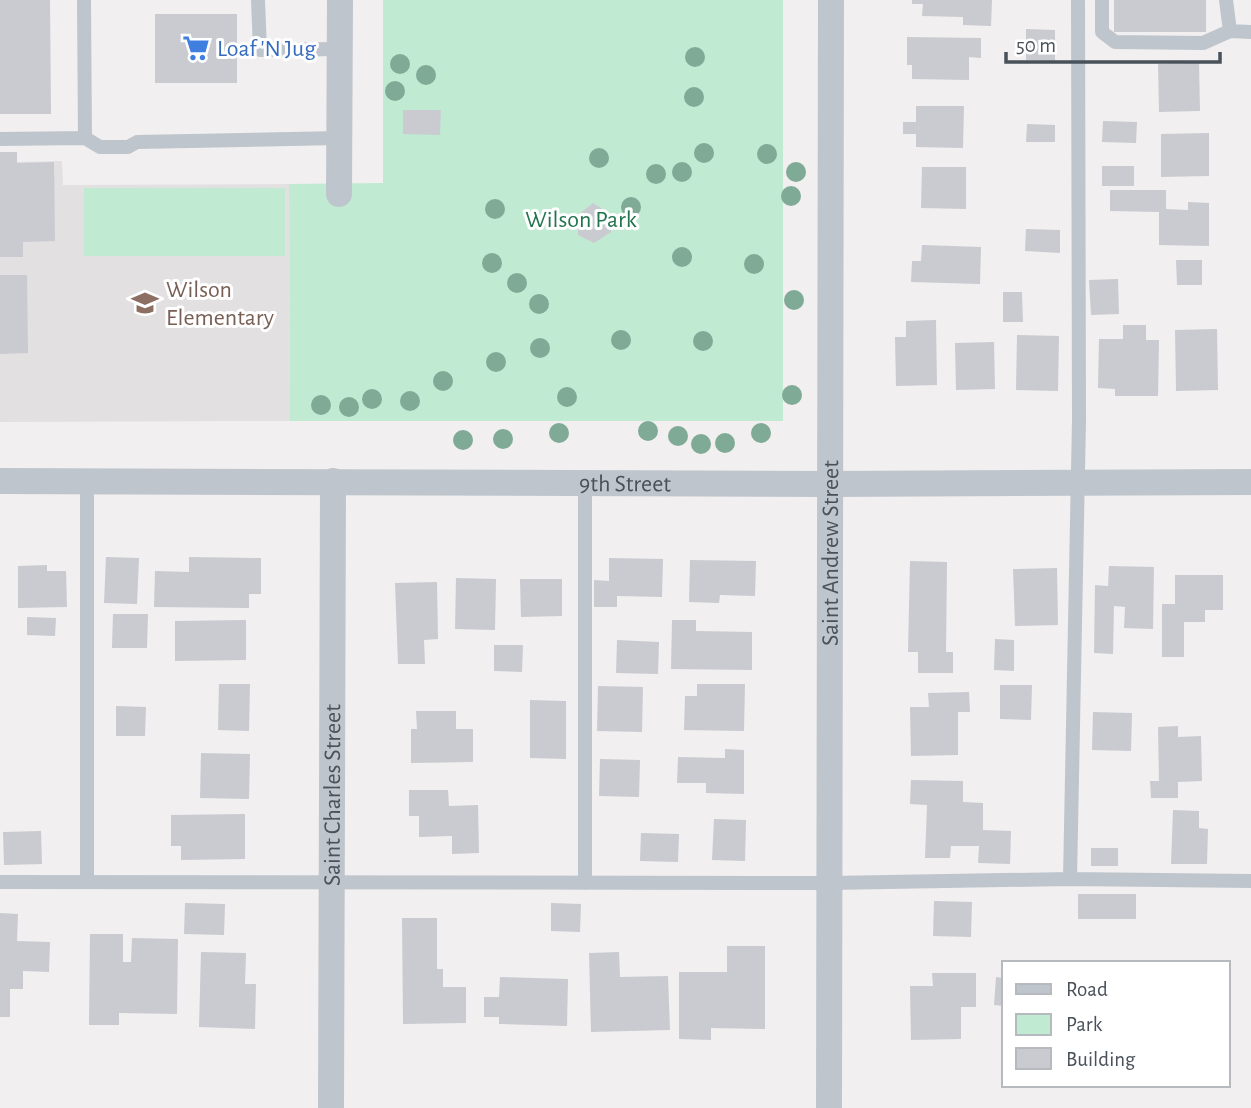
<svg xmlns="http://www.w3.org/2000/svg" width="1251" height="1108" font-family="'Alegreya Sans',sans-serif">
<rect width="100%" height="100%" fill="#f1efef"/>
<!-- education -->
<path fill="#e2e0e0" d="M0,152H17V162L62,161L63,185L289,184L290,421L0,422Z"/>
<!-- green -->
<path fill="#c1ead3" d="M383,0H783V421H290L289,184L383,183Z
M84,188H285V256H84Z"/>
<!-- building -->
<path fill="#c9cbd1" d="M0,0H50L51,114H0Z
M912,0H992L991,26L963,25V17L922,16L923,4H912Z
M1114,0H1206V32H1114Z
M155,14H237V83H155Z
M1026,29L1055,30V61L1026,60Z
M907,37L981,38V58L969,57V80L912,79V65H907Z
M1199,63L1200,111L1159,112L1158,64Z
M916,106H964L963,148L916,147V134H903V122H916Z
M403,110H441L440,135L403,134Z
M1103,121L1137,122L1136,143L1102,142Z
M1027,124L1055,125V142H1026Z
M1209,133V176L1161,177V134Z
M0,152H17V163L54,162L55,241L23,242V257H0Z
M1102,166H1134V186H1102Z
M922,167H966V209L921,208Z
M1110,190H1166V209L1188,210V202L1209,203V246L1159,245V212L1110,211Z
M593,203L610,214L611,226V232L594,243L578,235V215Z
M1026,229L1060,230V253L1025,251Z
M922,245L981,247L980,284L911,282L912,261H921Z
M1176,260H1202V285H1177Z
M0,275H27L28,353L0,354Z
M1118,279L1119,314L1091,315L1089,280Z
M1003,292H1022L1023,322H1003Z
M936,320L937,385L896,386L895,337H906V321Z
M1123,325H1146V340H1159L1158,396H1115V389L1098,388L1099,339H1123Z
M1217,329L1218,390L1176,391L1175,330Z
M1017,335L1059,336L1058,391L1016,390Z
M994,342L995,389L956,390L955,343Z
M106,557L139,558L137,604L104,603Z
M189,557L261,558V594H249V608L154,607L155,571L189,572Z
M609,558L663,559L662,597L617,596V607H594V580L609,581Z
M690,560L756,561L755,596L720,595L719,603L689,602Z
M910,561L947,562L946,652H953V673H918V652H908Z
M47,565V571H66L67,607L18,608V566Z
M1109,566L1154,567L1153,629L1124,628L1125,607L1114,606L1113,654L1094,653L1095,585L1108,586Z
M1057,568L1058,625L1015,626L1013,569Z
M1175,575H1223V610H1205V622H1184V657H1162V604H1175Z
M456,578L496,579L495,630L455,629Z
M520,579H562V616L521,617Z
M437,582L438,639L424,640L425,664H398L395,583Z
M113,614H148L147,648H112Z
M27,617L56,618L55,636L27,635Z
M246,620V660L175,661V621Z
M672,620H696V631L752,632V670L671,669Z
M995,639L1014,640V671L994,670Z
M617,640L659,642L658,674L616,673Z
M494,645H523L522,672L494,671Z
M219,684H250L249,731L218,730Z
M697,684H745L744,731L684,730L685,696H697Z
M1000,685H1032L1031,720L1000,719Z
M598,686L643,687L642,732L597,731Z
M969,692L970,712H958V755L911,756L910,707H929L928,693Z
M530,700L566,701V759L530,758Z
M116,706L146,707L145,736H116Z
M416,711H456V729H473V762L411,763V729H417Z
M1093,712L1132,713L1131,751L1092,750Z
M1178,726V737L1201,736L1202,781L1178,782V798H1151L1150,781H1159L1158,727Z
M725,749L744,750V794L706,793V783H677L678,757L725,758Z
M201,753L250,754L249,799L200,798Z
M600,759L640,760L639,797L599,796Z
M911,780L963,781V802L983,803V830L1011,831L1010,864L978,863L979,846H951L950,858H925L927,805L910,804Z
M409,790H448L449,806L478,805L479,853L452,854V836L419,837V816H409Z
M1173,810L1199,811V828L1208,829L1207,864H1171Z
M245,814V859L181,860V846H171V815Z
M714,819L746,820L745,861L712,860Z
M41,831L42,864L4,865L3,832Z
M641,833L679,834L678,862L640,861Z
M1091,848H1118V866H1091Z
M1078,894H1136V919H1078Z
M934,901L972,902L971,937L933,936Z
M185,903L225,904L224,935L184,934Z
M551,903L581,904L580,932L551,931Z
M0,913L18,914L17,941L50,942L49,972L23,971V989H10V1017H0Z
M402,918H437V969H443V987H466V1023L403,1024Z
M90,934H123V962H131L132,938L178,939L177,1014L119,1013V1025H89Z
M727,946H765V1029L711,1028V1040L679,1039V972H727Z
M201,952L246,953L245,984H256L255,1029L199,1027Z
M619,952L620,977L668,976L670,1030L591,1032L589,953Z
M932,973H976V1007H961V1039L911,1040L910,986H933Z
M500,977L568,979L567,1026L499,1024V1017H484V997H499Z
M996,977L1004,978V1006L994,1005Z"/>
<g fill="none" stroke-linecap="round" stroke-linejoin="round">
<!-- lane -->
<path stroke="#bfc5cc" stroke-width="14" d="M84,0L85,138
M258,0L260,50L339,49
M1102,0V32L1115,42L1203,43L1230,31
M1226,0L1230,31L1251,32
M0,139L85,138L100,147H128L137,142L339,138
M87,480V882
M585,482V883
M1070,879L1079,420L1078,0
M0,882L830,883L1070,879L1251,881"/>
<!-- street -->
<g stroke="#bfc5cc" stroke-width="26">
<path d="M339,194L340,0"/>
<path id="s1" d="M0,481L830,484L1251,482"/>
<path id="s2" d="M331,1108L333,481"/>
<path id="s3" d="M829,1108L831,0"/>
</g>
</g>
<!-- trees -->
<g fill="#7fab96">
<circle cx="695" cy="57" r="10"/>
<circle cx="400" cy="64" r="10"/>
<circle cx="426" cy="75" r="10"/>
<circle cx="395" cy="91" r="10"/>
<circle cx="694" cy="97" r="10"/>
<circle cx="704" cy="153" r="10"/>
<circle cx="767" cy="154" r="10"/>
<circle cx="599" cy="158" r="10"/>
<circle cx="682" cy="172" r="10"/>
<circle cx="796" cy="172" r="10"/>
<circle cx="656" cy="174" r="10"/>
<circle cx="791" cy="196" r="10"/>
<circle cx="631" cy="207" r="10"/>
<circle cx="495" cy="209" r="10"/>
<circle cx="682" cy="257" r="10"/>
<circle cx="492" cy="263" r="10"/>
<circle cx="754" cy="264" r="10"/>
<circle cx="517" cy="283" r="10"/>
<circle cx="794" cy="300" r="10"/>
<circle cx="539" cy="304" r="10"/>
<circle cx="621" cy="340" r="10"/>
<circle cx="703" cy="341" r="10"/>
<circle cx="540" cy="348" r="10"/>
<circle cx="496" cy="362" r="10"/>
<circle cx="443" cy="381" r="10"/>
<circle cx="792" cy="395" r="10"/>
<circle cx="567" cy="397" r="10"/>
<circle cx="372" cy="399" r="10"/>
<circle cx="410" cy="401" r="10"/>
<circle cx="321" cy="405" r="10"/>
<circle cx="349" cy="407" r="10"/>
<circle cx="648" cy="431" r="10"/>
<circle cx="559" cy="433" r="10"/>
<circle cx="761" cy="433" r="10"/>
<circle cx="678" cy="436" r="10"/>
<circle cx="503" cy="439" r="10"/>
<circle cx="463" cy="440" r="10"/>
<circle cx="725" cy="443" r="10"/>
<circle cx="701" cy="444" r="10"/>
</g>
<!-- icons -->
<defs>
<symbol id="supermarket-bare" viewBox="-9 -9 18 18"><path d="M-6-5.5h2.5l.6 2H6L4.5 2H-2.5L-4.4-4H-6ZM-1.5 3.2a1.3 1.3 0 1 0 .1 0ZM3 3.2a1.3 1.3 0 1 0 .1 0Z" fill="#3f7fe0" stroke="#fff" stroke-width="2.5" paint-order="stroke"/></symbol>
<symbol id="school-bare" viewBox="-9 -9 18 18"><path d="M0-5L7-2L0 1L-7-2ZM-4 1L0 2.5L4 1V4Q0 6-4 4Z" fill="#8d6e63" stroke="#fff" stroke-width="2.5" paint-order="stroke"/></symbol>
</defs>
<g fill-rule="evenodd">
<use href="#supermarket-bare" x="177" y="29" width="38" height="38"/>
<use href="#school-bare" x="126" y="284" width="38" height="38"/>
</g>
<g text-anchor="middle" stroke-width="6" stroke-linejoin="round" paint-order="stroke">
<!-- shop labels -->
<g font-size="24" fill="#366cbe" stroke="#fff" text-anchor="start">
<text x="217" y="56">Loaf 'N Jug</text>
</g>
<!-- park labels -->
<g font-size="24" fill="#21744d" stroke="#fff">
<text x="581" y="227">Wilson Park</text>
</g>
<!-- education labels -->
<g font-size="24" fill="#785e54" stroke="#fff" text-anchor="start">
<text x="166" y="297">Wilson<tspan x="166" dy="28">Elementary</tspan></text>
</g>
<!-- street labels -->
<g font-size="24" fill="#49515a" stroke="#fff">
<text dy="8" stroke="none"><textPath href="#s1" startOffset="625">9th Street</textPath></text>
<text dy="8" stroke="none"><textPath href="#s3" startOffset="555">Saint Andrew Street</textPath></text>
<text dy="8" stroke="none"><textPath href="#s2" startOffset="313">Saint Charles Street</textPath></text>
</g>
</g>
<!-- legend -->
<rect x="1002" y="961" width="228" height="126" fill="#ffffff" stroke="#b6b9bd" stroke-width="2"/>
<rect x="1016" y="984" width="35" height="10" fill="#bfc5cc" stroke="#b6b9bd" stroke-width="2"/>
<text x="1066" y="996" font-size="21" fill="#49515a">Road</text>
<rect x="1016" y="1014" width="35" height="21" fill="#c1ead3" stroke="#b6b9bd" stroke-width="2"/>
<text x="1066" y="1031" font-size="21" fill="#49515a">Park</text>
<rect x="1016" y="1048" width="35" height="21" fill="#c9cbd1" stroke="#b6b9bd" stroke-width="2"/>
<text x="1066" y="1066" font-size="21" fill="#49515a">Building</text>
<!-- scale -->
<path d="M1006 52v10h214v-10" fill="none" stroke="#49515a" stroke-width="3.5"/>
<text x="1016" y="52" font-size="21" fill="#49515a" stroke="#ffffff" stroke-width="5" paint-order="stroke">50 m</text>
</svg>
